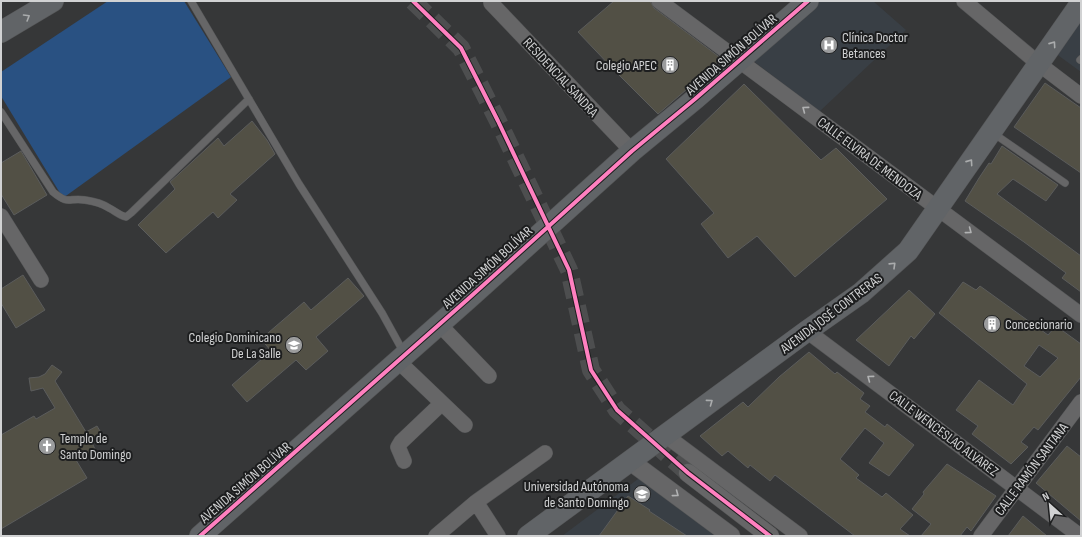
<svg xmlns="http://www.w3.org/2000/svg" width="1082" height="537" font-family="'Sofia Sans Condensed',sans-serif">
<rect width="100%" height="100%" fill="#363738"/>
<!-- built -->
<path fill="#393f45" d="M816,1H873L906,30L819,112L751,59Z
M1081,17V72L1055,53Z
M642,476L718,536H562Z"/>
<!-- green -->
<path fill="#295182" d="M108,1H184L231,77L63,198L1,96V72Z"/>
<!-- building -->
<path fill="#525045" stroke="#5b5c5c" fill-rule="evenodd" d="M614,1H650L654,8L722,59L658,114L613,69L578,32Z
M1045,83L1081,108V173L1014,127Z
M744,84L821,160L836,148L887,199L795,277L757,236L728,258L701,224L714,213L666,159Z
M252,121L267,140L275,154L230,194L237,200L218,218L213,212L166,253L138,225L175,189L170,182L180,173L218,138L224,146Z
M1002,146L1058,185L1046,201L1013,179L997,194L1081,256V292L1062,278L1066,273L1024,242L965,201L979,178L989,163L991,164Z
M21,151L47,195L14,215L1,194V163Z
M23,275L45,310L16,328L1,303V289Z
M348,278L364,296L316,337L328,351L306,370L296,360L247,402L232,385L271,351L261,339L304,302L311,310Z
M963,282L976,290L980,286L1048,335L1056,326L1081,344V377L1038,430L1034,427L1021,442L1028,447L1011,464L972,434L978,426L956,410L979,380L1013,405L1027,384L939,313ZM1039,345L1058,358L1040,377L1024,366Z
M909,290L935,314L914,339L911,336L889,366L856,340Z
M809,352L835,374L837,372L864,393L860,399L870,406L865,412L885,427L887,424L914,445L889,476L869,463L884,443L865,428L840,459L859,475L856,478L882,497L886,493L913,515L900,529L910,536H855L775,475L770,481L750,465L748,468L728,451L722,456L700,436L743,402L748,407L779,377Z
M52,365L62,372L55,381L86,432L97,426L103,436L92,443L95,449L76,460L87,478L1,529V435L34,416L36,419L55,408L43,388L31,391L29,378L39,377L45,374Z
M1067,446L1081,457V521L1036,483Z
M947,464L996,496L971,531L967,527L960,536H921L931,524L912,509L924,494L923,492Z
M628,496L650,510L649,511L687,536H599Z
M1023,516L1047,536H1008Z"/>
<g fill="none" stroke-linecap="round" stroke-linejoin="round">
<!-- tertiary-tunnel -->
<path stroke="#4d4e4f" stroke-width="18" stroke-dasharray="18 9" stroke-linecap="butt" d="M413,1L461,48L498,121L569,270L591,370L617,410L688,473"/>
<defs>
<path id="service" d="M191,1L299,184L382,313L404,353
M1080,60L1081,59
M1,112L53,192C70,206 68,197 85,200C92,201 103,204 109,208C115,211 119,215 126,217L131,213L249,99
M993,133L1065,183"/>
<path id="minor" d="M659,1L1081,315
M964,1L1039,64L1081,96
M491,3L632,151
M1,216L41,280
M439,324L489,376
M807,331L1080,536
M398,361L465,425
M665,435L800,536
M404,461L398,447L401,442L442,403
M436,536L476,502
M498,536L476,502L545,453
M981,536L1081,402"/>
<path id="tertiary" d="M630,461L731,536
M688,473L770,536"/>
<path id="secondary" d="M1,32L53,1
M200,536L468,299L632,151L695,99L808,1
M528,536L807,331L861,293L908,251L1081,3"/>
</defs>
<!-- service casing -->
<use href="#service" stroke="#545556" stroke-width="8"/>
<!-- minor casing -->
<use href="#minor" stroke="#545556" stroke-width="16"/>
<!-- tertiary casing -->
<use href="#tertiary" stroke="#545556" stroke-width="19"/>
<!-- secondary casing -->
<use href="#secondary" stroke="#545556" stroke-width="22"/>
<!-- service -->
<use href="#service" stroke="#666667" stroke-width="7"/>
<!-- minor -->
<use href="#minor" stroke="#666667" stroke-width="15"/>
<!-- tertiary -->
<use href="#tertiary" stroke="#666667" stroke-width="18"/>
<!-- secondary -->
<use href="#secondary" stroke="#616467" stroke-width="21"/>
<defs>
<path id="cycleway" d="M413,1L461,48L498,121L569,270L591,370L617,410L688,473L770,536
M200,536L468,299L632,151L695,99L808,1"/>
</defs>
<!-- cycleway casing -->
<use href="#cycleway" stroke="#1d1e1f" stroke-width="6"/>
<!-- cycleway -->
<use href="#cycleway" stroke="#ff80c0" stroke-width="4"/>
</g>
<!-- one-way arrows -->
<defs><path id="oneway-chevron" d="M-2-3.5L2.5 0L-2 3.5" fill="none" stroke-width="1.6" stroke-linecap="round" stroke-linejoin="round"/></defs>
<g stroke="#aaacad">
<use href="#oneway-chevron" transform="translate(27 17) rotate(-31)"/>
<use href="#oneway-chevron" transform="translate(1053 44) rotate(-55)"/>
<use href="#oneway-chevron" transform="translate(970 162) rotate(-55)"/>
<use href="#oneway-chevron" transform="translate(893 265) rotate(-44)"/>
<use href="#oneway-chevron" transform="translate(710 402) rotate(-36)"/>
</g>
<g stroke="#b1b2b3">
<use href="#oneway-chevron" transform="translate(805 109) rotate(-143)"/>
<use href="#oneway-chevron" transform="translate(969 231) rotate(37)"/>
<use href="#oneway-chevron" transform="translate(870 378) rotate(-143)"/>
<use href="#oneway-chevron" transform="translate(676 494) rotate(37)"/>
</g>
<!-- icons -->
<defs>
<symbol id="hospital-disc" viewBox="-11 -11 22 22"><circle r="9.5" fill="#9b9c9d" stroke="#1d1e1f"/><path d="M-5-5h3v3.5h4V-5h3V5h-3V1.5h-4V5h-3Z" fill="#fff"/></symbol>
<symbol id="building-disc" viewBox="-11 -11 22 22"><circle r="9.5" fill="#9b9c9d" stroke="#1d1e1f"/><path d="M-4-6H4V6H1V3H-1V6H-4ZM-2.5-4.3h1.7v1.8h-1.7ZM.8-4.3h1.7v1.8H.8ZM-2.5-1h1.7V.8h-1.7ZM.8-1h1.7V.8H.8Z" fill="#fff"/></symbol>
<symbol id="school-disc" viewBox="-11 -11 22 22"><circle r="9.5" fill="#9b9c9d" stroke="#1d1e1f"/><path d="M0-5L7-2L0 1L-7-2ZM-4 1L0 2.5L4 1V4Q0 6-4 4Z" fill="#fff"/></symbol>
<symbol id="church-disc" viewBox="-11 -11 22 22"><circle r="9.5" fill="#9b9c9d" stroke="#1d1e1f"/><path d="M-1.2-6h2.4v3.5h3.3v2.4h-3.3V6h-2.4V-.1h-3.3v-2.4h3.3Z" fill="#fff"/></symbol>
<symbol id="university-disc" viewBox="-11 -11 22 22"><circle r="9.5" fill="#9b9c9d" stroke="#1d1e1f"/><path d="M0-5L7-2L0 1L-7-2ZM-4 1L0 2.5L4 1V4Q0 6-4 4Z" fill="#fff"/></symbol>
</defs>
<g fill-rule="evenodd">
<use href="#hospital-disc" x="819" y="35" width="20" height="20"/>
<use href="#building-disc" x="660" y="55" width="20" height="20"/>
<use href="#building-disc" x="982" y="314" width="20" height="20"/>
<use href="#school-disc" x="284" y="335" width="20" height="20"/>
<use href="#church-disc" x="37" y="436" width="20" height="20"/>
<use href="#university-disc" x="632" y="484" width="20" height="20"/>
</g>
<g text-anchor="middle" stroke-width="4" stroke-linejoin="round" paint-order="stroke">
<!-- poi labels -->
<g font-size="14" fill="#d1d2d3" stroke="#1d1e1f" text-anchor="start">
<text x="842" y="42">Clínica Doctor<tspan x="842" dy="16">Betances</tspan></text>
<text x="657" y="70" text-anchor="end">Colegio APEC</text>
<text x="1005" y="329">Concecionario</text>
<text x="281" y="342" text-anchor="end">Colegio Dominicano<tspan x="281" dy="16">De La Salle</tspan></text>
<text x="60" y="443">Templo de<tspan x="60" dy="16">Santo Domingo</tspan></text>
<text x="629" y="491" text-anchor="end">Universidad Autónoma<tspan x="629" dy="16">de Santo Domingo</tspan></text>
</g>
<!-- street labels -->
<g font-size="14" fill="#d1d2d3" stroke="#1d1e1f">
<text transform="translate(731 54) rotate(-41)" y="5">AVENIDA SIMÓN BOLÍVAR</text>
<text transform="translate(561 77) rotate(47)" y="5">RESIDENCIAL SANDRA</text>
<text transform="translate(870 158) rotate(37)" y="5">CALLE ELVIRA DE MENDOZA</text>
<text transform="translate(487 267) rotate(-42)" y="5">AVENIDA SIMÓN BOLÍVAR</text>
<text transform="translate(831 313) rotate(-37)" y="5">AVENIDA JOSÉ CONTRERAS</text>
<text transform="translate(944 433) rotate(37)" y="5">CALLE WENCESLAO ALVAREZ</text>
<text transform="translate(1031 469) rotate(-53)" y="5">CALLE RAMÓN SANTANA</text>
<text transform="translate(245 482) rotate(-41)" y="5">AVENIDA SIMÓN BOLÍVAR</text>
</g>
</g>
<!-- border -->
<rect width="1082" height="537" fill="none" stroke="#d1d2d3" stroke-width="4"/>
<!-- north arrow -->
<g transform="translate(1050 505) rotate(333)" stroke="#1d1e1f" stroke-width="3" paint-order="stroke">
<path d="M0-3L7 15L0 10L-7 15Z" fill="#d1d2d3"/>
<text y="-6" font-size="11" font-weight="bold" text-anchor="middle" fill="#d1d2d3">N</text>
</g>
</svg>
